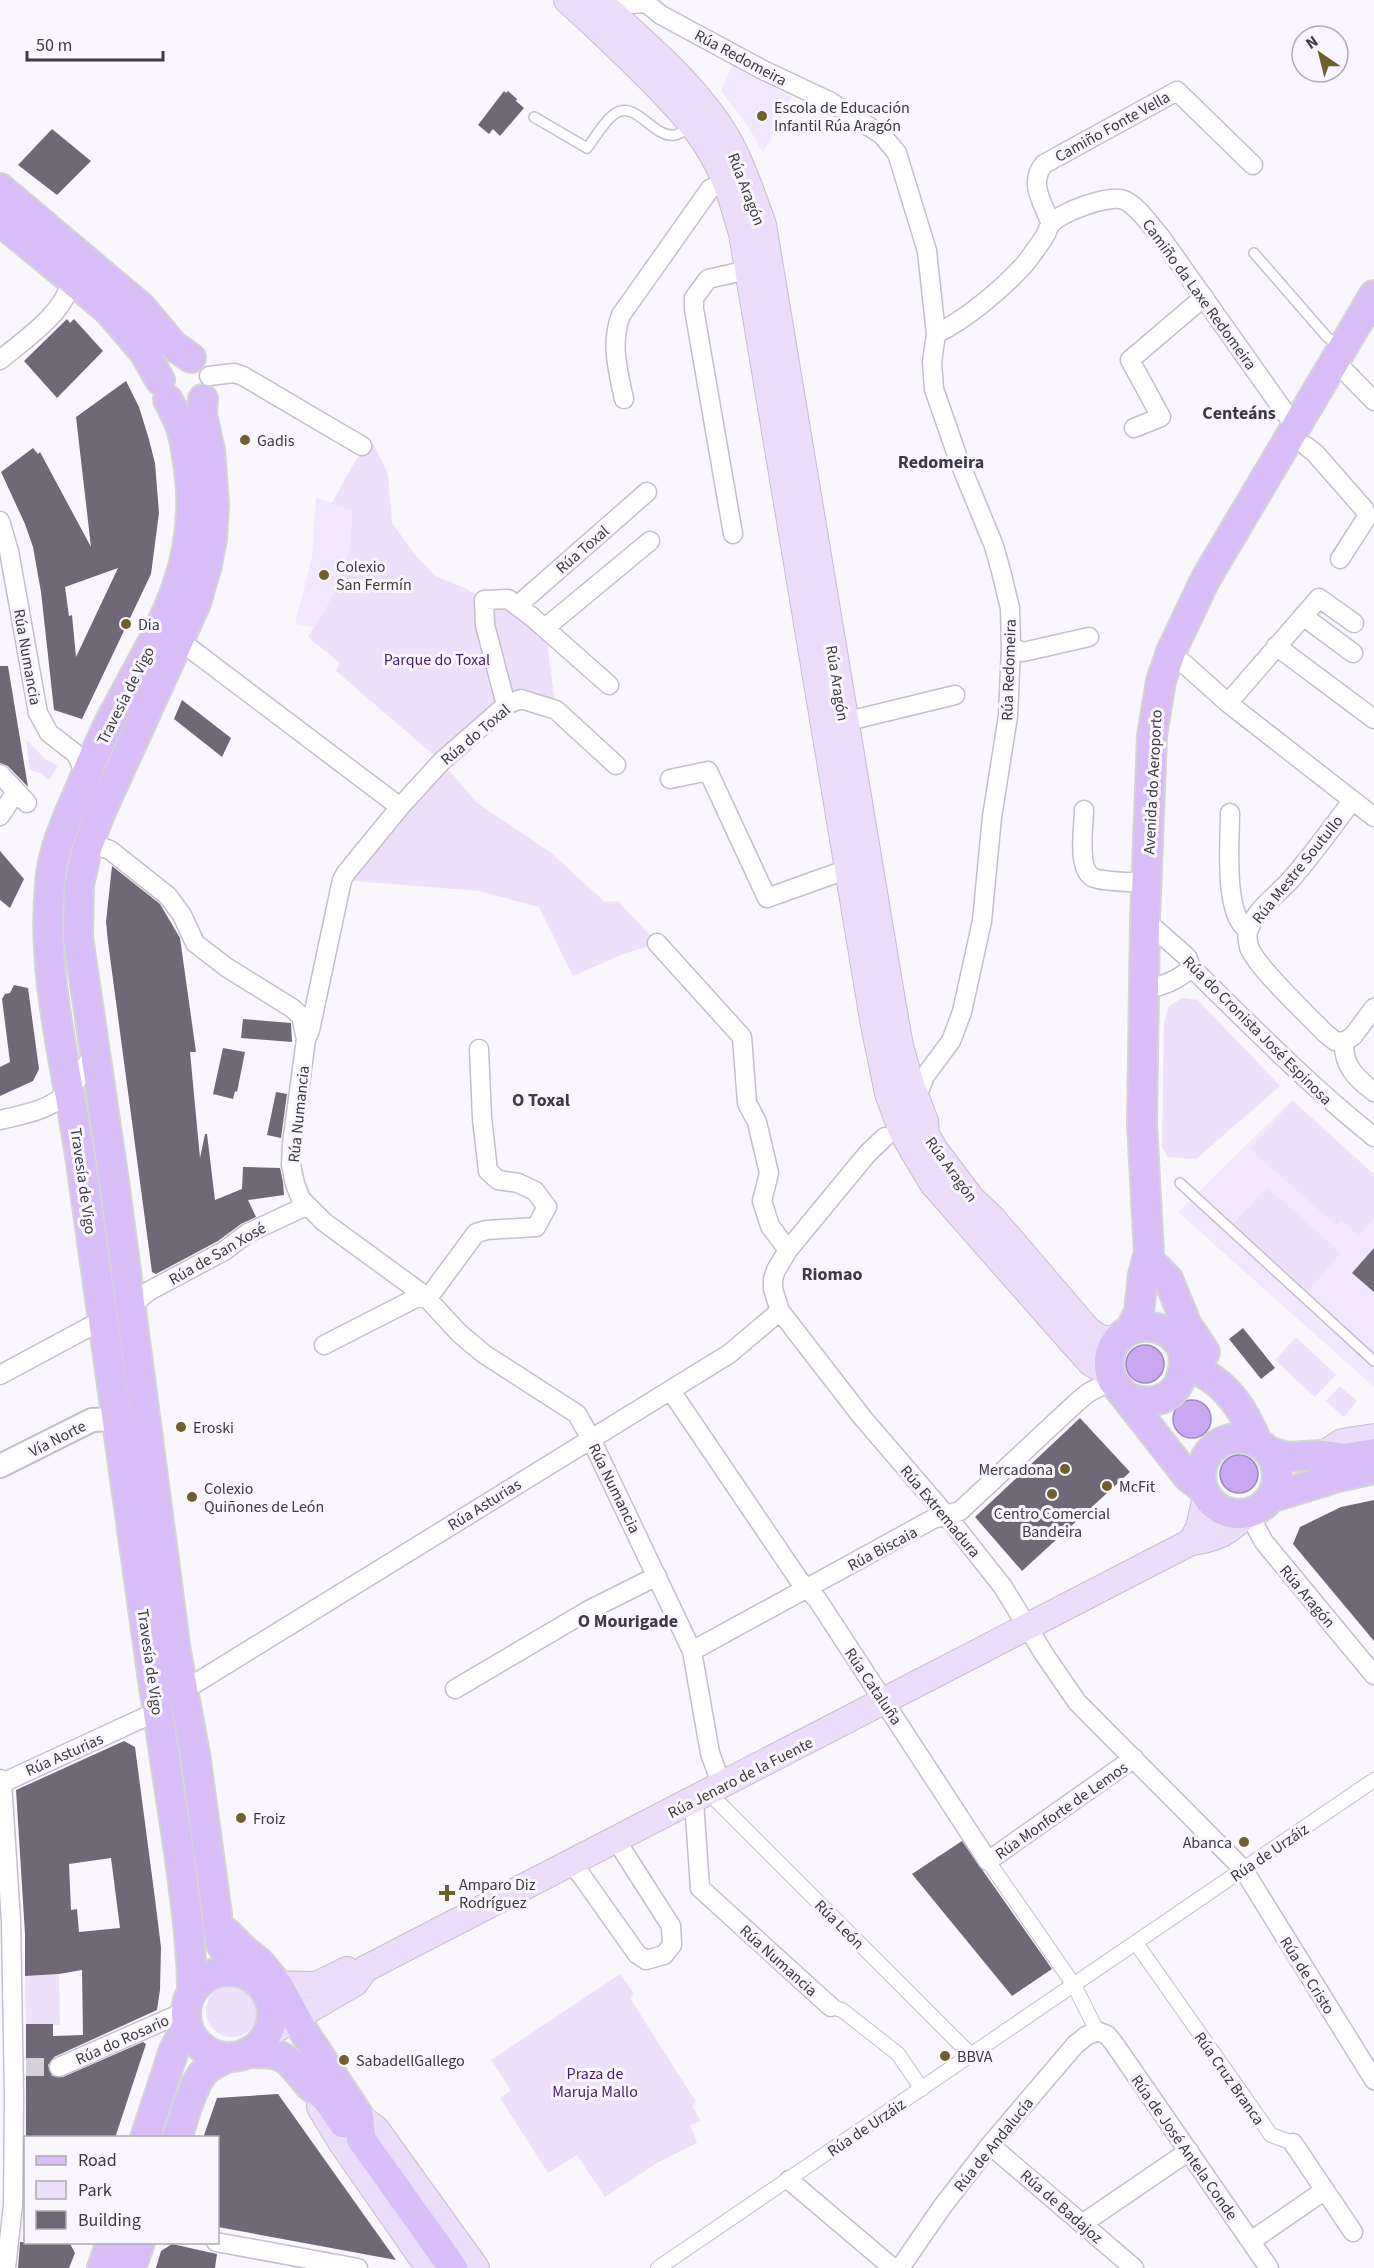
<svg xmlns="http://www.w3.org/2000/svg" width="1374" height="2268" font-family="'Source Sans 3',sans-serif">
<rect width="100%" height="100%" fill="#f9f6fd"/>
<!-- built -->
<path fill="#f1e7fe" d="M732,66L792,97L763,153L748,126L721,91Z
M316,498L352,509L350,549L335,592L314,627L295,624L312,557Z
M1292,1100L1374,1174V1387L1178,1212Z"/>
<!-- green -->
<path fill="#ece0fb" d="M367,441L374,445L388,474L392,523L417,557L435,576L467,589L484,600L508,599L545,628L556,710L521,699L442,762L477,803L550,852L605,902L618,901L657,943L621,955L573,976L539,907L479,891L342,880L436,757L336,671L340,663L308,637L335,592L350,549L352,510L331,504Z
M26,739L45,759L58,766L49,780L40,773L30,770Z
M1182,998L1198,1000L1280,1086L1196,1159L1168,1157L1162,1147L1164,1022L1169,1006Z
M1293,1101L1374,1175V1218L1358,1236L1341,1220L1336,1225L1250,1149Z
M1267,1187L1341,1253L1308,1291L1233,1224Z
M1296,1337L1336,1375L1315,1397L1275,1360Z
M1340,1386L1357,1401L1344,1417L1326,1401Z
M59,1974L60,2025L26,2024L25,1976Z
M620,1974L634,1994L630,1998L696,2102L692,2106L701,2121L690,2125L697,2143L657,2163L605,2197L577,2155L548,2173L500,2098L511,2090L491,2060Z
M206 2011a26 26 0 1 1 52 0a26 26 0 1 1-52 0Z"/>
<!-- water -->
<path fill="#caa7f2" stroke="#a086bd" stroke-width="1.5" d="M1126 1364a19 19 0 1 1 38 0a19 19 0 1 1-38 0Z
M1173 1419a19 19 0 1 1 38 0a19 19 0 1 1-38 0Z
M1220 1474a19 19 0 1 1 38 0a19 19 0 1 1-38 0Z"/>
<!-- building -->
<path fill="#6f6877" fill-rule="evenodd" d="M504,91L506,93L508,91L517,99L516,101L524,108L500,136L493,129L489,134L478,125Z
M52,129L91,161L57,195L18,165Z
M67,319L70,323L74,319L103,351L57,398L24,361Z
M126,381L139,407L148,436L155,463L159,513L151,574L82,719L54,710L41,592L33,547L25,524L1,472L33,448L38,454L40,452L91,547L76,417ZM118,568L76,657L72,615L69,616L65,587Z
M0,666H8L28,787L8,766L0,763Z
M182,700L231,738L222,757L174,719Z
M0,851L24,879L10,908L0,900Z
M112,866L160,904L180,938L196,1052H190L200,1158L205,1134H207L215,1200L242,1189L243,1167L280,1168L283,1182L284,1195L248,1200L256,1217L241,1224L218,1241L156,1274L152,1272L108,942L106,922Z
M14,985L28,988L39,1069L33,1081L0,1096V1067L10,1062L2,999L5,994L10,993Z
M243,1019L291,1023L292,1042L241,1038Z
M223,1048L245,1052L237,1092L235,1091L233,1099L213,1094Z
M276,1092L287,1094L281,1138L267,1135Z
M1374,1248V1292L1352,1273Z
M1243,1328L1275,1368L1261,1379L1229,1339Z
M1080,1418L1130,1472L1022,1571L975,1517Z
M1374,1500V1641L1293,1544L1300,1527L1341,1507Z
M124,1741L135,1747L155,1899L161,1947L160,1990L157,2010L54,2057L48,2065L52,2076L63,2077L143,2042L146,2044L115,2138H26V2024H53V2036L83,2035L82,1970L59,1974L25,1976V1934L16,1790ZM111,1858L120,1928L79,1932L77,1909L71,1910L69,1864Z
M962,1841L1052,1969L1012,1996L912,1874Z
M278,2094L332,2170L396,2260L218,2227V2138H203L217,2098Z
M20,2242H69L75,2253L69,2268H18Z
M172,2244L217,2254L215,2268H156L161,2251Z"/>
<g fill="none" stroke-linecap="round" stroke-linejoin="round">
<!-- minor-tunnel -->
<path stroke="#d3d0d7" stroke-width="18" stroke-dasharray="18 9" stroke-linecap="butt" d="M26,2067H59"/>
<defs>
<path id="service" d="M534,117L587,148C595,138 603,123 613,115C635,97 653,139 675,135C680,134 686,129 691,126
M1254,253L1327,337L1340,346
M1180,1183L1374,1361"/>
<path id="pedestrian" d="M709,1793L971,2055
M988,1861L1074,1985L1097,2031
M1136,1943L1271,2135L1293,2143
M831,2007L842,2010L898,2054L922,2089
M658,2268L1374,1780"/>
<path id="minor" d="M599,0L617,5L646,3L661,15L763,70L831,102L882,135L897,153L927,251L936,334L932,362L934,389L959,461L994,546L1001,571L1010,608L1011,647L1008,716L992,817L982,921L962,1012L951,1041L925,1076L916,1099
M1051,224C1043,203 1028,183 1044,164L1177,91L1253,165
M936,334C965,320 1001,290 1023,266C1031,257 1038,246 1045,236C1047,233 1048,227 1051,224C1061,212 1109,194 1124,200C1138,206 1150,225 1160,236L1296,428
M0,360C24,340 65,313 71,281
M1334,360L1374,401
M209,376L234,373L243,376L362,446
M624,399C618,371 610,343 621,315L710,189L726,181
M1134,428L1161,417L1130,360L1204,297
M1306,446L1315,453L1364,509L1367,517L1340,559
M0,521L9,551L38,713L49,733L76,754L86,775
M733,534L694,309V298L708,279L748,270
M517,606L647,492
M1303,616L1353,653
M545,628L650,541
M179,640L400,807
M1276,646L1374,719
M1011,647L1023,652L1089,637
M1171,652L1228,703L1374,817
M1228,703L1319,598L1354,623
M506,705L485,625L484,600L508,599L532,617L609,685
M844,722L955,695
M0,774L27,803
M670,779L708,771L767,898L848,869
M1084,810C1084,827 1076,870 1094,878C1104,882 1134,882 1146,883
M1230,813C1230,840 1223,916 1248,930
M0,816L16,792
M87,849L98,846L110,850L168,896L182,915L195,943L226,967L292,1008L301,1016L306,1039L292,1144L291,1165L295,1184L301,1199L324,1222L424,1295L459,1333L484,1354L577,1414L591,1439L692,1651L710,1753L722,1786
M1145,920L1187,957L1191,967C1250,1025 1309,1085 1374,1137
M657,943L742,1037L747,1103L757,1122L769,1173L762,1201L770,1226L788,1250
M1144,990C1161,986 1179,981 1191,967
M307,1037L310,1030L342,880L346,873L400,807L441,762L506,705L521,699L556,710L616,765
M1344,1042L1335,1041L1325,1033C1308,1015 1256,967 1249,947C1248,941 1246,935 1249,929C1257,907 1279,894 1293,877C1314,853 1333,826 1352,801
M1344,1042C1343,1066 1356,1078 1374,1092
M1344,1042L1353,1036L1374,1008
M0,1120C25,1114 53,1110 70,1089C79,1078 86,1065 94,1053
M885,1137L868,1153L788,1250L776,1270L773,1279V1289L780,1311L862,1417L947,1516L1003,1587L1044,1654L1077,1702L1243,1869L1374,2080
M131,1306L149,1291L224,1251L248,1233L306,1206
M324,1345L414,1299L431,1294L476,1233L487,1230L536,1227L547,1207L535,1191L518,1183L498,1180L488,1171L482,1118L479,1049
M0,1375L104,1319
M671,1391L799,1580L817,1599L988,1861L1134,1758
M1248,1513L1264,1542L1374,1675
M692,1651L933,1519L960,1511L1076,1403L1088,1393L1112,1380
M455,1689L589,1610L657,1576
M183,1691L729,1354L780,1311
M0,1779L2,1782L11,1921L14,2097L13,2205L6,2268
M0,1784L158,1711
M694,1801L700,1888L831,2007
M570,1864L581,1875L637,1954L646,1960L664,1955L672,1945L671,1926L616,1840
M59,2067L186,2011
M1293,2143L1353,2232
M990,2145L1134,2268
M789,2180L893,2268
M1082,2224L1189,2151
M1251,2241L1325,2190
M216,2242L358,2268
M900,2268L942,2207L990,2145L1075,2045L1086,2036L1097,2031L1107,2035L1113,2042L1269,2268"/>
<path id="tertiary" d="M0,1466L92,1420L116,1419"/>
<path id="secondary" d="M567,0C596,26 624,53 651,80C682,112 707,137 725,180C732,197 736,215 742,233L874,1025L888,1093L901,1129L912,1149L933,1184L1072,1342L1091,1363L1110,1374
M598,0C645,44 699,87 730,143C744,169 753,197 763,225L891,995L900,1046L911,1085L925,1121L926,1134L935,1150L972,1199L993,1219L1089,1331L1102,1339H1118
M1322,1455L1342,1442L1374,1437
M1191,1542L1199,1528L1206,1496
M261,1984L316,1985L347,1970
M266,2035L355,1983L365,1969L1191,1542C1217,1539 1229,1532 1248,1513
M320,2107L341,2142L429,2268
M359,2116L376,2129L476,2268"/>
<path id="primary" d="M0,188L141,307L174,346L191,358
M0,221L109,311L144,352L160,380
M203,399L202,415L210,450L214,504L212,538L207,565L196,603L99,816L87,849L79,885L78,937L115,1188L176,1652L195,1754L217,1914C217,1944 223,1950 240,1973
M168,400C184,428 184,438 189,469C202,565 160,628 117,708C101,737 89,768 76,798C64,826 52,853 50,884C41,979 69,1075 82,1169C106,1337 128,1505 152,1673C161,1733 170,1793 179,1852C185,1899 192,1944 192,1991
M1157,1268L1168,1279L1187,1325L1205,1352
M1130,1330L1139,1312L1143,1275L1149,1253L1142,1124L1145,920L1152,736L1161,681L1171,652L1205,580L1374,295
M1126,1397C1162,1411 1188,1390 1183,1352
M1201 1476a38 38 0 1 1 76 0a38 38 0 1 1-76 0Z
M1268,1451L1287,1457L1322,1455L1345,1458L1374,1453
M1202,1488L1188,1477L1112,1380C1107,1366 1108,1351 1117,1340C1132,1323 1159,1322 1175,1339C1183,1348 1188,1359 1197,1368C1205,1375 1215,1380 1223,1388C1239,1403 1249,1422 1257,1442
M1270,1498L1338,1477L1374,1469
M226,1932L245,1951L259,1962L278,1985L302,2029L359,2116L361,2139L453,2268
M186 2014a43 43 0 1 1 86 0a43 43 0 1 1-86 0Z
M247,2053C287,2052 285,2057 309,2085C315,2090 322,2094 327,2100C333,2107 338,2116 343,2123
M145,2138L174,2050L187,2025
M177,2138C184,2119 192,2082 207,2069C213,2064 221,2061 228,2057
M102,2268L111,2242
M131,2268L140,2242"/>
</defs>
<!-- service casing -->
<use href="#service" stroke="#c5bece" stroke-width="12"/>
<!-- pedestrian casing -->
<use href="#pedestrian" stroke="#c5bece" stroke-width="16"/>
<!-- minor casing -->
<use href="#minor" stroke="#c5bece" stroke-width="21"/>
<!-- tertiary casing -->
<use href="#tertiary" stroke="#c5bece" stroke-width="26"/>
<!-- secondary casing -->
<use href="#secondary" stroke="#c5bece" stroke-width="28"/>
<!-- primary casing -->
<use href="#primary" stroke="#d4d4d5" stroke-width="32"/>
<!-- service -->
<use href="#service" stroke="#fff" stroke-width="9"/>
<!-- pedestrian -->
<use href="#pedestrian" stroke="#fff" stroke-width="14"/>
<!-- minor -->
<use href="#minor" stroke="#fff" stroke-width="18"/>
<!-- tertiary -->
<use href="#tertiary" stroke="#fff" stroke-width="22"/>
<!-- secondary -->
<use href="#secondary" stroke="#ecdefa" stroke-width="26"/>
<!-- primary -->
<use href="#primary" stroke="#d8bdf6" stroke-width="28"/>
</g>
<!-- markers -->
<g fill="#6e602d" stroke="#f9f6fd" stroke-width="2">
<circle cx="762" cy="116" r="6"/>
<circle cx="245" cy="440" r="6"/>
<circle cx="324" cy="575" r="6"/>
<circle cx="126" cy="624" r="6"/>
<circle cx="181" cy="1427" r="6"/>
<circle cx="1065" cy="1469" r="6"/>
<circle cx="1107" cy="1486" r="6"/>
<circle cx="1052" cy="1494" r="6"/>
<circle cx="192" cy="1497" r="6"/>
<circle cx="241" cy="1818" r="6"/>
<circle cx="1244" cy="1842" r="6"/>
<path d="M444 1884h6v6h6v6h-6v6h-6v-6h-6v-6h6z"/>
<circle cx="945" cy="2056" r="6"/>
<circle cx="344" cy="2060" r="6"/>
</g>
<g text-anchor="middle" stroke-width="6" stroke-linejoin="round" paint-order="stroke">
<!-- street labels -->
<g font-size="16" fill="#3d3a41" stroke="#f9f6fd">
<text transform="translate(741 57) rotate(28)" y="6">Rúa Redomeira</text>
<text transform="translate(1112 126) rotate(-29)" y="6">Camiño Fonte Vella</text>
<text transform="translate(747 189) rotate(69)" y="6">Rúa Aragón</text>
<text transform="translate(1200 294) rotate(54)" y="6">Camiño da Laxe Redomeira</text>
<text transform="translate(582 549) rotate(-41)" y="6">Rúa Toxal</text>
<text transform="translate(28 657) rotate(80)" y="6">Rúa Numancia</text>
<text transform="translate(1008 670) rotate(-88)" y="6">Rúa Redomeira</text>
<text transform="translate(838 683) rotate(81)" y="6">Rúa Aragón</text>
<text transform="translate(125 695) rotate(-63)" y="6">Travesía de Vigo</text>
<text transform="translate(475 734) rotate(-40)" y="6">Rúa do Toxal</text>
<text transform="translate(1152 782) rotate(-87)" y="6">Avenida do Aeroporto</text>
<text transform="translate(1297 869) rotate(-51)" y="6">Rúa Mestre Soutullo</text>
<text transform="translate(1258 1030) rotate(45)" y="6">Rúa do Cronista José Espinosa</text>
<text transform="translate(298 1114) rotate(-84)" y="6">Rúa Numancia</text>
<text transform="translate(952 1169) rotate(54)" y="6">Rúa Aragón</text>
<text transform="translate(84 1181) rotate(82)" y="6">Travesía de Vigo</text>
<text transform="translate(217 1253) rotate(-30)" y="6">Rúa de San Xosé</text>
<text transform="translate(57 1438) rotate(-27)" y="6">Vía Norte</text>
<text transform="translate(615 1488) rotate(64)" y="6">Rúa Numancia</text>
<text transform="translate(484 1504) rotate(-32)" y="6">Rúa Asturias</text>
<text transform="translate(941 1511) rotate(50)" y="6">Rúa Extremadura</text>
<text transform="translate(882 1548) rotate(-28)" y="6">Rúa Biscaia</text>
<text transform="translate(1308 1596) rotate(50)" y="6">Rúa Aragón</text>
<text transform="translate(151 1662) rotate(82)" y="6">Travesía de Vigo</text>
<text transform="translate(874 1686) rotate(56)" y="6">Rúa Cataluña</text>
<text transform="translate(64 1754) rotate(-24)" y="6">Rúa Asturias</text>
<text transform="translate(740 1777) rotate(-27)" y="6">Rúa Jenaro de la Fuente</text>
<text transform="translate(1061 1810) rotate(-35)" y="6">Rúa Monforte de Lemos</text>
<text transform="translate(1269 1852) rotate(-34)" y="6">Rúa de Urzáiz</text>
<text transform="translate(840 1924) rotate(45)" y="6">Rúa León</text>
<text transform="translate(779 1960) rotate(42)" y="6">Rúa Numancia</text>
<text transform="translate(1308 1975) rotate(58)" y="6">Rúa de Cristo</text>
<text transform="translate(122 2039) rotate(-24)" y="6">Rúa do Rosario</text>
<text transform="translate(1230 2078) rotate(55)" y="6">Rúa Cruz Branca</text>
<text transform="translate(866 2127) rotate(-34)" y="6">Rúa de Urzáiz</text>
<text transform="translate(993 2144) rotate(-51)" y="6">Rúa de Andalucía</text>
<text transform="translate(1185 2147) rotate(55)" y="6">Rúa de José Antela Conde</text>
<text transform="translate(1062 2206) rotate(41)" y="6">Rúa de Badajoz</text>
</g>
<!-- poi labels -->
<g font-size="16" fill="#3d3a41" stroke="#f9f6fd" text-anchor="start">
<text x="774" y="113">Escola de Educación<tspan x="774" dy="18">Infantil Rúa Aragón</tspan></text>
<text x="257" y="446">Gadis</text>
<text x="336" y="572">Colexio<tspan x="336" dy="18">San Fermín</tspan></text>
<text x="138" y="630">Dia</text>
<text x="193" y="1433">Eroski</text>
<text x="1053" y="1475" text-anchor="end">Mercadona</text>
<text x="1119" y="1492">McFit</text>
<text x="204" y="1494">Colexio<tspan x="204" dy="18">Quiñones de León</tspan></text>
<text x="1052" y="1519" text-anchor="middle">Centro Comercial<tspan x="1052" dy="18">Bandeira</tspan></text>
<text x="253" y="1824">Froiz</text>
<text x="1232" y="1848" text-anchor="end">Abanca</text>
<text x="459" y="1890">Amparo Diz<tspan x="459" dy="18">Rodríguez</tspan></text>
<text x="957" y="2062">BBVA</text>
<text x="356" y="2066">SabadellGallego</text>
</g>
<!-- park labels -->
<g font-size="16" fill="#491b70" stroke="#f9f6fd">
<text x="437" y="665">Parque do Toxal</text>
<text x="595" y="2079">Praza de<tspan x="595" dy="18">Maruja Mallo</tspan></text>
</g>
<!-- neighbourhood labels -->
<g font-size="18" font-weight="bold" fill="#3d3a41" stroke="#f9f6fd">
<text x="1239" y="419">Centeáns</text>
<text x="941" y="468">Redomeira</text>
<text x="541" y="1106">O Toxal</text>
<text x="832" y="1280">Riomao</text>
<text x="628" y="1627">O Mourigade</text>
</g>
</g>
<!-- legend -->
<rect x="24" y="2136" width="195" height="108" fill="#f9f6fd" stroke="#aeabb2" stroke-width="1.5"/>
<rect x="36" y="2156" width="30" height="9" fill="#d8bdf6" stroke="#aeabb2" stroke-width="1.5"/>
<text x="78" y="2166" font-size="18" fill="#3d3a41">Road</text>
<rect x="36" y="2181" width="30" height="18" fill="#ece0fb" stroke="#aeabb2" stroke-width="1.5"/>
<text x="78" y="2196" font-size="18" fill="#3d3a41">Park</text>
<rect x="36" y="2211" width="30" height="18" fill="#6f6877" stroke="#aeabb2" stroke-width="1.5"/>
<text x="78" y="2226" font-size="18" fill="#3d3a41">Building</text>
<!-- north arrow -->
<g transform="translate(1320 54) rotate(325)"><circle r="28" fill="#f9f6fd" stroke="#aeabb2" stroke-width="1.5"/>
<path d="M0-4.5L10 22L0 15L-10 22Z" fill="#6e602d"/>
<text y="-9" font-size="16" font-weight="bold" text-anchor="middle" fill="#3d3a41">N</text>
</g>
<!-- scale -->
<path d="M27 51v9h136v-9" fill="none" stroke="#3d3a41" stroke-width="3"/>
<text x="36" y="51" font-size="18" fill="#3d3a41" stroke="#f9f6fd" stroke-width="4.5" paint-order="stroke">50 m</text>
</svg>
